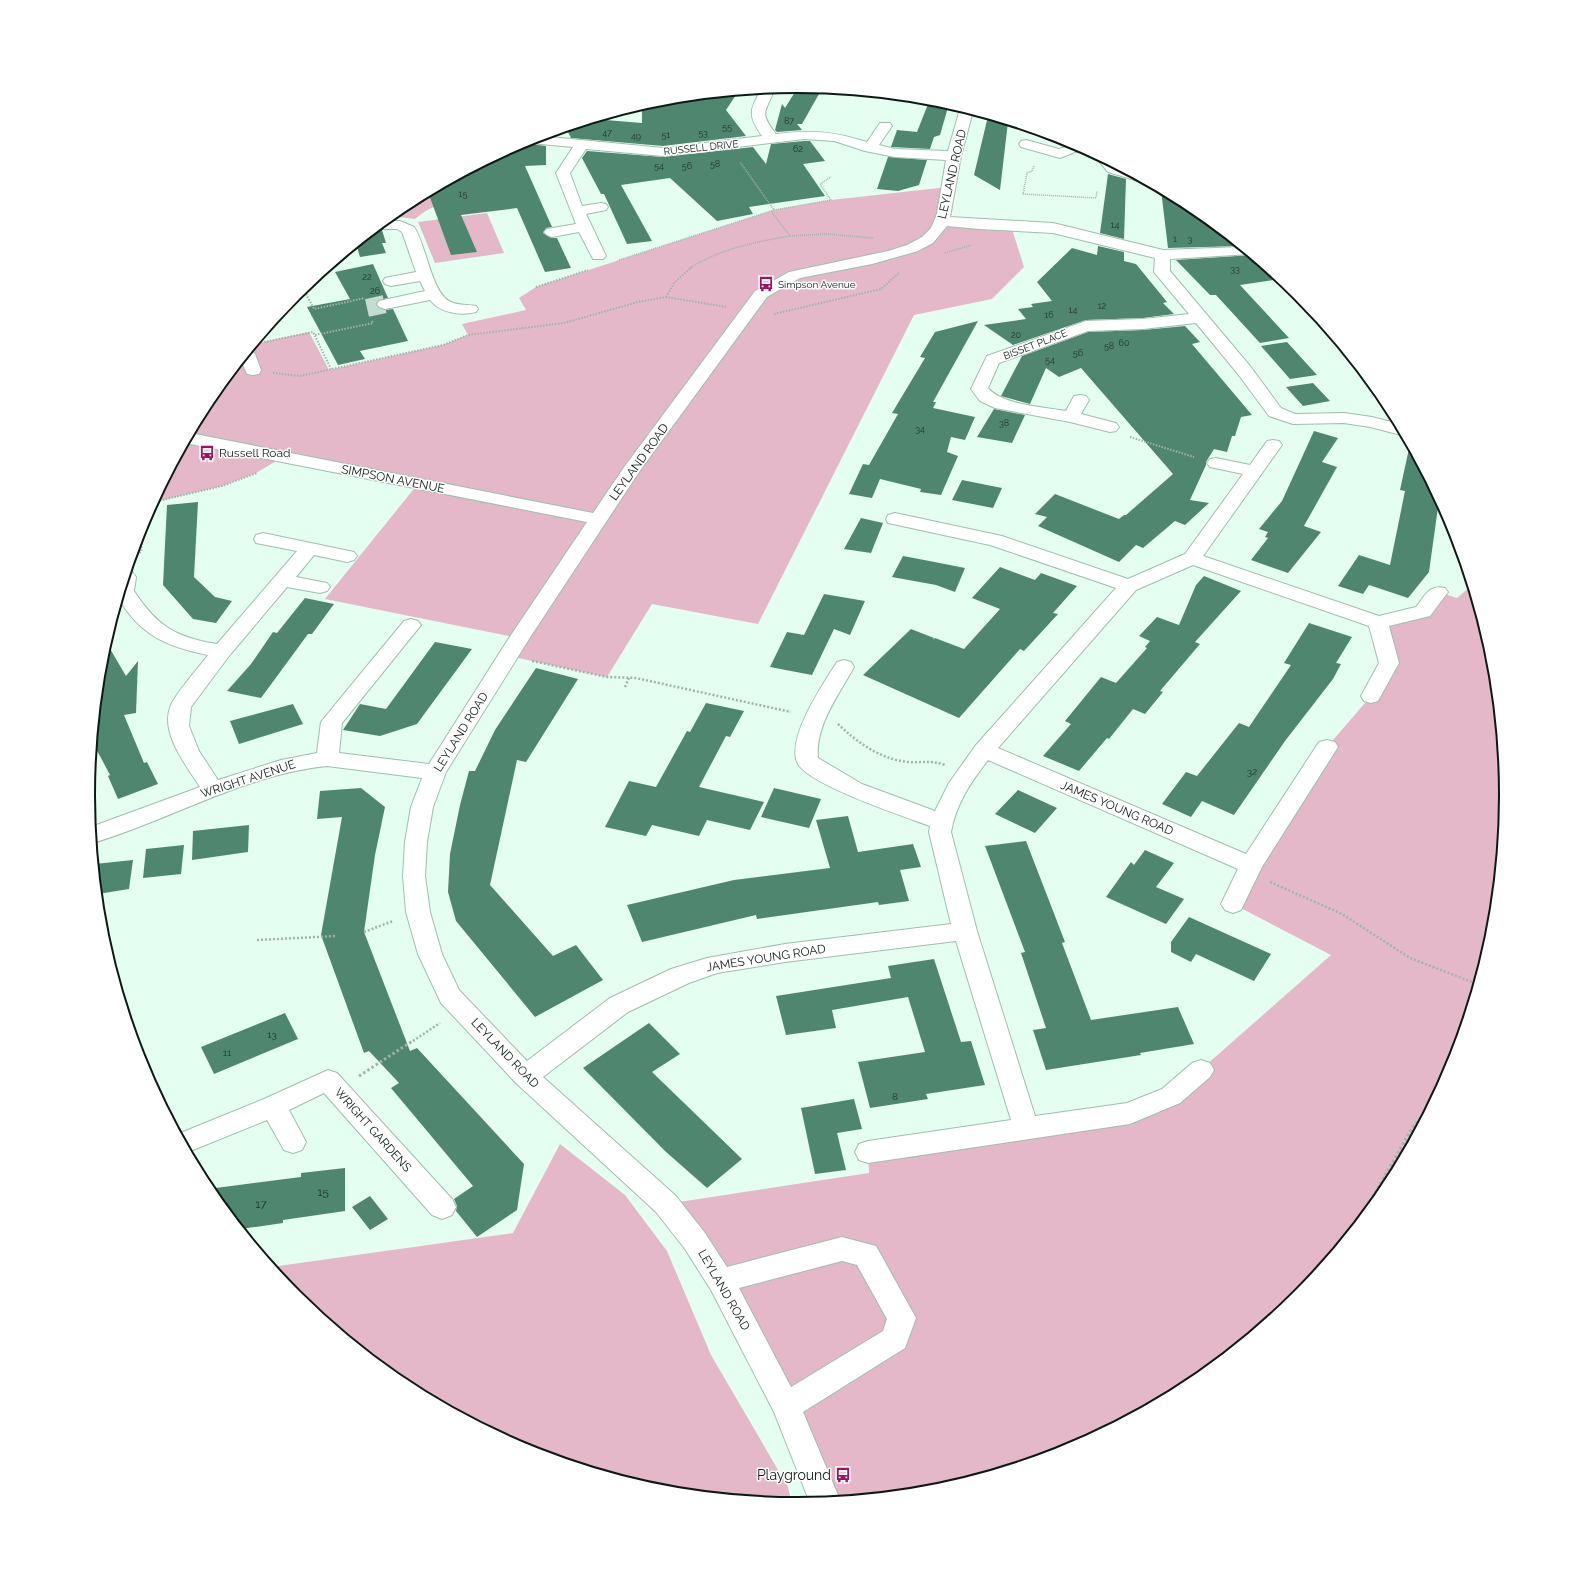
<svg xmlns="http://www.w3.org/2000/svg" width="1594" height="1590" font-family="Raleway,sans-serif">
<rect width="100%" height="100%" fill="#e4fef2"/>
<!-- green -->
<path fill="#e4b8c8" d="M469,170L484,205C454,204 439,198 415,219L390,216L403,205Z
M948,187L942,221L1011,226L1024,267L992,299L914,315L758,624L652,604L607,677L509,656L519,638L325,599L417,485L283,457L256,473L222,486L154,502L208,401L254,344L309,332L329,370L443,345L468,335L462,324L526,310L519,298L536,287L774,210L831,200Z
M487,213L504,253L435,263L418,222Z
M1471,586L1492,657L1506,795L1492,934L1452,1067L1386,1189L1298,1296L1191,1385L1068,1450L935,1490L825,1501L666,1204L869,1173L868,1152L1171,1096L1331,955L1233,904L1327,747L1371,696L1389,663L1378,622L1423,612L1438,592L1457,598Z
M560,1144L625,1195L667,1251L711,1355L788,1487L792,1504L658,1490L525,1450L403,1384L296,1296L271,1267L513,1233Z"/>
<!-- building -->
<path fill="#4f866f" d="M738,92L726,110L746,136L663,146L571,138L566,128L593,119L642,123V105L659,100Z
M795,92L819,94L802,124H797L802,130L777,132L775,130L782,104L785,108Z
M930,99L949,104L940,135L934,137L930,149L891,147L897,130L917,132Z
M988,116L1008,122L1000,190L974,175Z
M804,141H810L825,161L803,164L825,196L749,207L753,214L717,221L670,178L621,185L652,241L627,244L604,194H601L582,158L587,151L663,157L753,147L766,164L771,144Z
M523,142L530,144L546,146V165L525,166L552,227L546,228L543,233L551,238H557L571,268L545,272L517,208L461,215L477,252L451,255L428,192Z
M888,157L927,160L919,185L898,191L877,189Z
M1108,174L1126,179L1124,239L1100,233Z
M1161,190L1191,206L1240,246L1168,248Z
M374,230H382L386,243H382L386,253L360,257L357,247L351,248Z
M1098,246L1124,252V261L1136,264L1167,302L1163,303L1174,314L1143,318L1086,320L1013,345L984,325L1026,319L1018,309L1033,307L1031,304L1052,301L1037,282L1072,248L1097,255Z
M1252,255L1281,279L1240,285L1289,338L1260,343L1216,295H1210L1176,260Z
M373,264L388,298L379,300L376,305L379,308L385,310L393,309L408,341L360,351L365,359L338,365L307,307L350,299L335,272Z
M978,321L933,402H936L933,408L975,417L965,440L951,437L947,452L958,456L941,495L920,492L921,489L880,479L872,498L849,494L863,464L869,465L898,414L892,413L925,358L920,357L935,332Z
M1185,326L1200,342L1192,344L1252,415L1241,417L1235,436H1232L1227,452L1214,449L1206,462V465L1190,500L1209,503L1185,525L1175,521L1143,548L1136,545L1119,562L1038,526L1047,517L1035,514L1055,494L1119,519L1124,515H1126L1173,474L1081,368L1059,377L1046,368L1030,404L1001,396L1022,356L1088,332L1143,330Z
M1287,342L1317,375L1290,379L1261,346Z
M1313,383L1330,401L1303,406L1286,387Z
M994,409L1025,415L1012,443L977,437Z
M1314,431L1338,438L1322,462L1337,467L1304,526L1321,532L1288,573L1251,560L1268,538L1265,537L1268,532L1259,529L1282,501Z
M1410,444L1439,500L1429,572L1408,598L1369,585L1363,594L1338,586L1359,555L1390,565L1405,491L1400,490Z
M962,480L1002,488L993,508L952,500Z
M198,502L194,577L215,597L232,601L216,623L193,619L163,585L167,505Z
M861,518L883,523L871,553L844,549Z
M903,556L919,559L965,568L955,592L936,585L892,577Z
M1000,567L1035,580L1041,573L1077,586L1053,613L1058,614L1024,651L1020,649L959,718L863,675L911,629L934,638L933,640L935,638L964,649L1000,609L972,598Z
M1204,576L1241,591L1195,642L1200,644L1160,691L1163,692L1145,714L1133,709L1109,739L1107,738L1079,771L1043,756L1071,724L1065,721L1101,677L1116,683L1147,648L1145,647L1150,641L1139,636L1157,617L1179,625L1196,585Z
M824,594L865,601L850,635L834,629L812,675L770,667L787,632L804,635Z
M305,598L334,604L312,634H308L261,698L227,691L251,664L273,632L277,633Z
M1309,623L1352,637L1336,663L1341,664L1333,679L1285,741L1234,815L1202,801L1191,817L1162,804L1186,772L1197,776L1239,723L1249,727L1291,665L1284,663Z
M106,642L126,676L138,661L136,713L124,715L144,763L147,762L158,784L118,799L108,776L110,775L93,743L102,656Z
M435,642L472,649L417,724L380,736L343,730L360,704L386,709Z
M536,668L578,679L526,762L517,760L490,885L553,956L576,945L603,980L535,1017L456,921L448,892L450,854L460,805L469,771H475L495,730Z
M706,703L744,711L730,737L726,736L699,787L764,802L750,830L707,820L699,836L652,825L646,836L605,827L629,781L656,787L687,731L690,732Z
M293,704L303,724L239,744L230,721Z
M361,788L385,807L375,855L364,932L410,1051L417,1048L524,1164L517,1210L477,1237L456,1211L457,1206L454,1199L473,1186L391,1088L399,1083L369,1051L364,1053L321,935L342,817L317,819L320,791Z
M774,788L821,799L809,828L761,817Z
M1018,790L1057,808L1035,833L995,814Z
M848,816L858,852L913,844L921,867L900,870L909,901L879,905L878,902L757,919L756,915L642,942L627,905L734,880L830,868L816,820Z
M249,825L248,852L192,860L193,831Z
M1026,841L1065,942L1062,943L1091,1020L1178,1007L1194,1044L1140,1053L1141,1055L1046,1070L1033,1030L1046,1028L1021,953L1025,952L985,846Z
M184,845L181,874L143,878L146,849Z
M1145,850L1174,863L1156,887L1184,899L1166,924L1106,897L1131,862L1134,865Z
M133,860L129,889L98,894L95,864Z
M1189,917L1271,954L1254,981L1196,954L1191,962L1171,952V942Z
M934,959L961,1042L971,1041L985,1085L926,1094L928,1099L870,1108L858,1062L925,1052L908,997L832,1010L836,1028L786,1035L776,996L891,978L888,966Z
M285,1013L298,1039L214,1074L201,1047Z
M649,1023L680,1054L652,1072L742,1159L707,1188L665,1151L583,1068Z
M854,1099L862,1129L837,1133L846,1170L815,1174L801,1108Z
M345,1168V1211L283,1220V1223L241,1229L208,1189L301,1177V1173Z
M370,1196L388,1219L370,1230L352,1207Z"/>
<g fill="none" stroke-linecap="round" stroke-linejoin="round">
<!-- minor-tunnel -->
<path stroke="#c4dcd1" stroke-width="18" stroke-dasharray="18 8" stroke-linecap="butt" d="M367,308L385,304"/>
<defs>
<path id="minor" d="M774,88C769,111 756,109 776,134C813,130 831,131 867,142L880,123H890L892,126L879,145L895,149L948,151L960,109L961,107L973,111L961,156L950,217L1053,223L1163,250L1241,247L1251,254L1170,259V271L1250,366L1281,408L1295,414L1344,413L1372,417L1399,424L1405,436L1370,427L1344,423L1293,424L1269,416L1238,374L1196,323L1143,329L1088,331L999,363L988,388C1002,405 1044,407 1066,411L1074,396L1080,395L1086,396L1089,400L1081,414L1116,423L1119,427L1116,431L1110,432L1070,422L995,408L980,401L971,389L987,356L1086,321L1143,319L1189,314L1154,272L1155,258L1053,233L979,229L947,226L933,243L918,251L872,264L800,278L767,297L639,472L529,639L446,772L433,807L427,842L425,876L430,912L442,954L459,990L527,1061L610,998L671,969L707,958L785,944L951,924L929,832L930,826C906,817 805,784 797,762C787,737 823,684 837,662L844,660L851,662L854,667C839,695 815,725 818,758L862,784L935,811L949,783L976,745L1116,588L990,545L888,523L886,519L888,515L895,513L1002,536L1128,579L1185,554L1243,474L1210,467L1207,463L1210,459L1216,458L1250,465L1267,441L1273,440L1279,441L1282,445L1203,556L1379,616L1416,607C1425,596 1429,584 1445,588L1448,592L1430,616L1389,626L1399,663L1378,701L1371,703L1364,701L1361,696L1379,663L1369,626L1193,565L1136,590L998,748L1246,854L1319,742L1327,740L1335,742L1338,747L1262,867L1241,910L1233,913L1225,910L1221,904L1238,869L988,760C971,782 956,804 951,832L977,931L1035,1116L1127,1103L1162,1089L1192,1063L1201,1060L1210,1063L1214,1070L1210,1077L1180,1103L1130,1124L868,1163L859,1160L855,1152L859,1144L868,1141L1011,1120L956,941L785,962L717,973L689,983L628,1012L543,1077L676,1196L705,1233L727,1267L842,1237L876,1246L916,1318L905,1348L803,1412L840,1500L810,1503L774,1412L711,1290L685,1249L656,1212L516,1083L441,1003L418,954L406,912L403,876L405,842L411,807L422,778L327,766C246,774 170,820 93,843L91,827L200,787C186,765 159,732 171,705C178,690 198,669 208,655C168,647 141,636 119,599L127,571L133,573L136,577L134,591C157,626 175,637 217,644L297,551L256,543L254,539L256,535L263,533L354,552L357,556L354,560L347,562L314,555L296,577L327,583L330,587L327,591L320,593L287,587L229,656L191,707L189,726L199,751L218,780L281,760L317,753L321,722L325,717L404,621L411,619L418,621L421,625L342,723L339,753L429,764L509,638L587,522L185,443L190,433L593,513L625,466L755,291L789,272L888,251L907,245L922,237L931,228L937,214L946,160L895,157L865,151L834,141L804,139L663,156L586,149L570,173L582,206L601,203L606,204L608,207L606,210L586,214L606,256L603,259H593L579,232L552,237L547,235L544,232L547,229L576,224L556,173L573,147L530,143L524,141L540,136L663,148L762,136C748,116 749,110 761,90ZM842,1261L857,1265L887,1319L883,1331L791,1387L739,1288Z
M1026,140L1059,149L1076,144L1087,150L1075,152L1060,158L1021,147L1019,144L1021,141Z
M1099,156L1143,180L1138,181L1108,172L1097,159Z
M385,221H400L414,227C426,244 432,295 451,302C459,306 468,304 476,306L478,309L476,312C460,316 440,313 430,300L385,309L379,307L377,304L379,301L425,291L420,281L391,286L385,284L383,281L385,278L416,272L402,232L397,229H375Z
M250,350L255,354L261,370L259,374L253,375L247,374L241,360Z
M328,1070L337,1073L452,1199L456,1207L452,1215L442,1219L432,1215L324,1093L289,1110L306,1142L302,1150L293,1153L284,1150L267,1120L188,1152L178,1134L264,1099Z"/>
</defs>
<!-- minor casing -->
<use href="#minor" stroke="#9fbeaf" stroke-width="2"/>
<!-- path-far3 -->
<path stroke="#9fb4aa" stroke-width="1.5" stroke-dasharray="1 1" stroke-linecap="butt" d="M1034,166L1032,171L1027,173L1023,194L1096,198L1097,191
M774,210L831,200L820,184L831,177
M790,236L827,234L873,238
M945,253L972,245
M619,260L774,210L740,162
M690,268C720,249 755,242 790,236L771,211"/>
<!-- path-far2 -->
<path stroke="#9fb4aa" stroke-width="2" stroke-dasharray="1.5 1.5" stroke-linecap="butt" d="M536,287L588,270
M294,296L306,294L314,309L365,298
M666,297L674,283L692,267
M774,314L881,289L900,272
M315,335L373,323L372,321
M264,342L313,332L331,369
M273,373L300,376L443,345L468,335L564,323L638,302L666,297L726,307
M1130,437L1194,457
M154,502L222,486L257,473
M132,558L141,552L143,521"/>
<!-- path-far1 -->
<path stroke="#9fb4aa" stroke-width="2.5" stroke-dasharray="2 2" stroke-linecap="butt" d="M532,661L607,677L636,678L791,712
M625,687L629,678
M838,724C858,743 880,759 908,762C921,763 932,760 945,765
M1270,882L1342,914L1410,958L1477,984
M364,932L393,921
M257,940L337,936
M413,1041L440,1023"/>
<!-- path -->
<path stroke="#9fb4aa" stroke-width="3" stroke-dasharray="2.5 2.5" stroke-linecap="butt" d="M359,1076L414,1040
M1358,1223L1412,1128L1429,1109"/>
<!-- minor -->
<use href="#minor" fill="#fff" fill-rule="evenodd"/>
</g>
<!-- icons -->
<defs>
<symbol id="bus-bare" viewBox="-9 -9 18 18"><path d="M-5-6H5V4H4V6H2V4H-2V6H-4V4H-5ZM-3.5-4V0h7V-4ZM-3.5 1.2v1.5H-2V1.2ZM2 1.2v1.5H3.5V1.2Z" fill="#9e125f" stroke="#fff" stroke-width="2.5" paint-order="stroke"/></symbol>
</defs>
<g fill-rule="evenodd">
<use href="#bus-bare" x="755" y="273" width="22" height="22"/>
<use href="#bus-bare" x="196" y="442" width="22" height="22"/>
<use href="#bus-bare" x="832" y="1464" width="22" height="22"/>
</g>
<g text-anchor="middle" stroke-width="3" stroke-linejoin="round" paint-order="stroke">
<!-- far-number labels -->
<g font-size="9" fill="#1e342b">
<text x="789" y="124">87</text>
<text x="727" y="130">55</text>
<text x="607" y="136">47</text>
<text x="703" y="136">53</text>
<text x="666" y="138">51</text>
<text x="636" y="139">49</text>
<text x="798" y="152">62</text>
<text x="715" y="167">58</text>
<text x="659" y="169">54</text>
<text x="687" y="169">56</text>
<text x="463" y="197">15</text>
<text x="1115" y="228">14</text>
<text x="1175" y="242">1</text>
<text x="1190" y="242">3</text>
<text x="1235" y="272">33</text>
<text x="367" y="280">22</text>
<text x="375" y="294">26</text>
<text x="1102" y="309">12</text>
<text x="1073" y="313">14</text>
<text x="1049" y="318">16</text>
<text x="1016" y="338">20</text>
<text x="1124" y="346">60</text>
<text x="1109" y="349">58</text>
<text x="1078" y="356">56</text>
<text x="1050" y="363">54</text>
<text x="1004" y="426">38</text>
<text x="920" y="432">34</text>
</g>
<!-- far-street labels -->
<g font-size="10" fill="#0d1914" stroke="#fff">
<text transform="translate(701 147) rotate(-6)" y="4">RUSSELL DRIVE</text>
<text transform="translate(1035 344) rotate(-21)" y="4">BISSET PLACE</text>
</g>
<!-- far-poi labels -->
<g font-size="10" fill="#0d1914" stroke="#fff" text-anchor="start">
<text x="778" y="288">Simpson Avenue</text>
</g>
<!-- number labels -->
<g font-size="10" fill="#1e342b">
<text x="1252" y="775">32</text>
<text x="272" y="1038">13</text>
<text x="227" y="1056">11</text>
<text x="895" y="1100">8</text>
</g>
<!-- street labels -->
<g font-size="12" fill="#0d1914" stroke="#fff">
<text transform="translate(952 174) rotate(-77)" y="4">LEYLAND ROAD</text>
<text transform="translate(639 462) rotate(-54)" y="4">LEYLAND ROAD</text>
<text transform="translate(393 479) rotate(11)" y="4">SIMPSON AVENUE</text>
<text transform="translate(461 732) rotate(-58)" y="4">LEYLAND ROAD</text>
<text transform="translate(248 779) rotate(-18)" y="4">WRIGHT AVENUE</text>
<text transform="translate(1117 808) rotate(23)" y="4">JAMES YOUNG ROAD</text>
<text transform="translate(766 958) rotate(-9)" y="4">JAMES YOUNG ROAD</text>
<text transform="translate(505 1053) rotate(46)" y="4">LEYLAND ROAD</text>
<text transform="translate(373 1130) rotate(48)" y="4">WRIGHT GARDENS</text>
<text transform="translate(724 1290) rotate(60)" y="4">LEYLAND ROAD</text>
</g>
<!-- poi labels -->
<g font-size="12" fill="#0d1914" stroke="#fff" text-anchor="start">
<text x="219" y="457">Russell Road</text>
</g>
<!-- near-number labels -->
<g font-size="12" fill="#1e342b">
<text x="323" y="1196">15</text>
<text x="261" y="1208">17</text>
</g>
<!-- near-poi labels -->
<g font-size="14" fill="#0d1914" stroke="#fff" text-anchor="end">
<text x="831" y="1480">Playground</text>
</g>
</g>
<!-- crop -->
<path d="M0 0H1594V1590H0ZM95 795a702 702 0 1 1 1404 0a702 702 0 1 1-1404 0Z" fill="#fff" fill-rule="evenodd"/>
<path fill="none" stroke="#0d1914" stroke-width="2" d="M95 795a702 702 0 1 1 1404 0a702 702 0 1 1-1404 0Z"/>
</svg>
